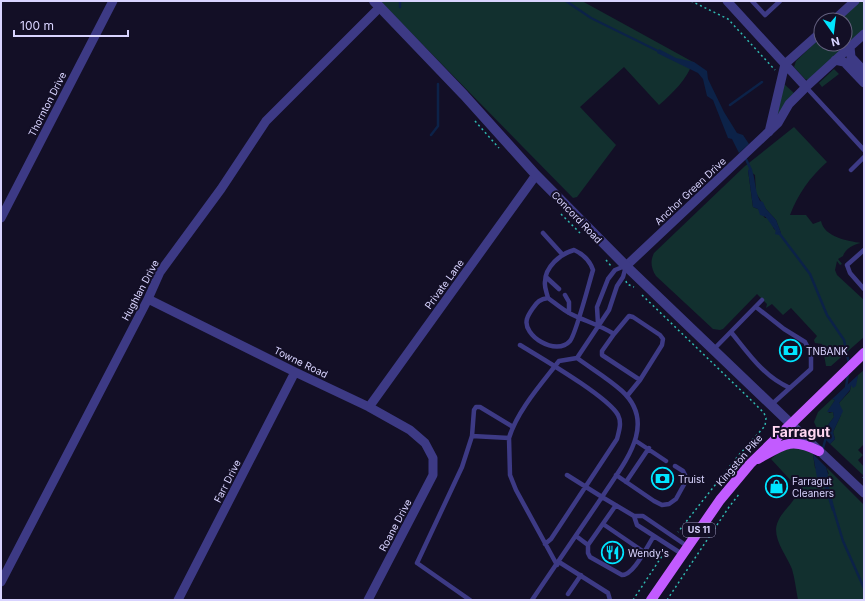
<svg xmlns="http://www.w3.org/2000/svg" width="865" height="601" font-family="Inter,sans-serif">
<rect width="100%" height="100%" fill="#130f26"/>
<!-- green -->
<path fill="#12302f" fill-rule="evenodd" d="M380,1H582L693,62C687,79 673,93 659,105L624,67L580,107L616,145L577,197L573,198Z
M860,1H864V30L808,80L805,79L794,67L796,61L821,37V44H845V20H840Z
M834,69L839,74L822,87L819,83Z
M783,83L795,94L779,118L777,112Z
M794,127L827,162C810,177 798,194 790,215H806L813,224L821,221C824,237 848,241 861,243C854,244 845,249 843,256L838,259L842,264L840,265L837,261L835,270L837,275L864,300V337L831,366H826L822,344L815,343L814,340L817,336L791,308L783,315L772,304L766,308L767,304L757,294L723,329L720,330L713,329L656,276C651,268 650,261 654,253L745,166ZM748,170L755,175L756,193L766,209L776,220L781,233L774,229L769,218H765L758,209L753,207Z
M864,370V444L858,450L863,455L858,460L864,467V476L830,444L835,439L833,432L841,415L839,403L850,391L851,385L856,382L858,375Z
M832,399L835,400L828,411L829,413L833,412L834,417L825,429L819,433L814,422L818,412Z
M790,447L807,449L813,454L815,468L829,474L826,467L864,505V600H798C796,590 795,579 792,569C787,556 776,544 776,529C778,508 806,500 797,477L794,484L771,459L783,449Z"/>
<!-- water -->
<path fill="#0c2248" d="M659,49L676,58L694,62L707,71L708,79L724,112L737,133L743,135L749,144L739,153L732,139L728,138L713,100L707,96L703,79L698,73L657,53Z
M751,168C756,178 754,190 760,201L763,202L766,209L776,220L781,233L778,235L775,234C778,225 768,217 760,215L758,209L753,207L748,170Z
M858,375L856,386L853,388L851,385L850,390L839,403L843,411L833,432L835,439L830,444L819,433L825,429L834,417L833,412H827L835,400L832,399Z
M813,454L826,467L828,474L827,480L835,510L832,511L822,479L818,480L817,478Z"/>
<g fill="none" stroke-linecap="round" stroke-linejoin="round">
<!-- stream -->
<path stroke="#0c2248" stroke-width="2.5" d="M566,1L591,18L660,52
M400,7V1
M730,105L762,82
M431,135L438,126V84
M745,157L751,170
M766,215L776,229
M779,233L810,274L827,315L844,340L849,364
M846,388L848,373
M822,452L826,437
M833,508L843,541L864,588"/>
<!-- path -->
<path stroke="#2fb8b0" stroke-width="1.5" stroke-dasharray="2 3" stroke-linecap="butt" d="M691,1L728,19L775,70
M475,121L499,148
M561,214L580,233
M606,260L611,266
M626,281L627,284L634,287
M642,295L753,402L764,413L766,418L765,426L738,456L678,532
M863,478L864,477
M633,600L666,550
M667,600L729,507L740,493"/>
<!-- service -->
<path stroke="#3d3a85" stroke-width="4.5" d="M752,1L765,15L780,1
M806,87L864,150
M851,170L864,157
M543,233L562,254
M864,250L847,265L850,273L864,289
M546,277L559,289
M565,295L569,302V313
M548,298C540,299 537,302 533,308C531,311 528,315 527,319C522,335 556,357 570,341C576,334 589,283 593,270C590,261 583,254 574,250C560,254 545,267 545,282C544,287 547,293 548,298C555,303 563,310 571,314C585,321 600,325 614,334L602,351V355L640,380L627,396
M756,307L784,329L805,342L811,353V369L771,405
M598,324L597,307L608,279L615,270L625,266
M731,332C748,353 764,377 790,388
M614,334L629,316L633,317L660,335L663,339L662,345L640,380
M520,345C541,358 607,396 618,415C622,423 619,431 617,439L551,539L545,544
M713,350L762,300
M577,358L609,310L617,286L623,277L626,266
M472,436L474,410L476,407H480L513,427
M509,438L510,475L516,490L557,565
M636,441L666,461
M616,475L654,501L662,505L669,504L676,499L687,479L683,471L675,466
M626,482L649,448
M616,505L588,545V553L590,557L622,575C634,575 647,546 654,536
M603,524L644,552
M576,536L588,545
M682,554L637,525L634,516H643L687,546
M559,562L608,593L610,600
M568,594L581,575
M470,600L417,563L462,467L472,436L509,438C517,411 542,383 559,361L577,358C592,369 609,379 622,391C659,425 622,465 602,497L634,516
M532,600L602,497L567,475"/>
<!-- minor -->
<path stroke="#3d3a85" stroke-width="9" d="M727,1L806,87
M834,20L855,1
M850,47L851,57L864,71
M835,60L844,62L864,83
M769,132L785,64L821,32
M1,218L113,1
M626,266L778,123L789,104L806,87L864,34
M148,299L295,372L369,407L410,430L425,443L433,458V475L368,600
M369,407L536,175
M790,423L864,493
M1,582L148,299L160,272L221,189L266,121L380,7
M178,600L295,372"/>
<!-- tertiary -->
<path stroke="#3d3a85" stroke-width="10" d="M374,1L464,95L536,175L626,266L790,423"/>
<!-- primary -->
<path stroke="#c25bff" stroke-width="10" d="M758,459C784,444 791,437 819,451
M651,600L720,500L750,464L864,353"/>
</g>
<!-- icons -->
<defs>
<symbol id="bank-ring" viewBox="-11 -11 22 22"><circle r="9.5" fill="#130f26" stroke="#00e5ff" stroke-width="1.5"/><path d="M-6-4H6V4H-6ZM0-2.3a2.3 2.3 0 1 0 0 4.6a2.3 2.3 0 1 0 0-4.6Z" fill="#00e5ff"/></symbol>
<symbol id="shop-ring" viewBox="-11 -11 22 22"><circle r="9.5" fill="#130f26" stroke="#00e5ff" stroke-width="1.5"/><path d="M-5-2.5h2.3a2.7 3.5 0 0 1 5.4 0H5L5.5 6h-11ZM-1.5-2.5h3a1.5 2.3 0 0 0-3 0Z" fill="#00e5ff"/></symbol>
<symbol id="restaurant-ring" viewBox="-11 -11 22 22"><circle r="9.5" fill="#130f26" stroke="#00e5ff" stroke-width="1.5"/><path d="M-5-6h1v4h1v-4h1v4h1v-4h1v5L-1.5 .5V6h-2V.5L-5-1ZM5-6V6H3V1.5H1.5Q1.5-4 5-6Z" fill="#00e5ff"/></symbol>
</defs>
<g fill-rule="evenodd">
<use href="#bank-ring" x="778" y="338" width="25" height="25"/>
<use href="#bank-ring" x="650" y="466" width="25" height="25"/>
<use href="#shop-ring" x="764" y="474" width="25" height="25"/>
<use href="#restaurant-ring" x="600" y="540" width="25" height="25"/>
</g>
<g text-anchor="middle" stroke-width="4" stroke-linejoin="round" paint-order="stroke">
<!-- shield labels -->
<rect fill="#130f26" stroke="#9e99be" stroke-width="1" x="683" y="523" width="32" height="14" rx="3"/>
<g font-size="9" font-weight="bold" fill="#d9d4ff">
<text x="699" y="533">US 11</text>
</g>
<!-- street labels -->
<g font-size="10" fill="#d9d4ff" stroke="#130f26">
<text transform="translate(47 104) rotate(-63)" y="4">Thornton Drive</text>
<text transform="translate(690 191) rotate(-43)" y="4">Anchor Green Drive</text>
<text transform="translate(577 217) rotate(46)" y="4">Concord Road</text>
<text transform="translate(444 284) rotate(-54)" y="4">Private Lane</text>
<text transform="translate(140 290) rotate(-62)" y="4">Hughlan Drive</text>
<text transform="translate(301 362) rotate(26)" y="4">Towne Road</text>
<text transform="translate(739 460) rotate(-49)" y="4">Kingston Pike</text>
<text transform="translate(227 481) rotate(-63)" y="4">Farr Drive</text>
<text transform="translate(395 525) rotate(-62)" y="4">Roane Drive</text>
</g>
<!-- poi labels -->
<g font-size="10" fill="#d9d4ff" stroke="#130f26" text-anchor="start">
<text x="806" y="355">TNBANK</text>
<text x="678" y="483">Truist</text>
<text x="792" y="485">Farragut<tspan x="792" dy="12">Cleaners</tspan></text>
<text x="628" y="557">Wendy's</text>
</g>
<!-- district labels -->
<g font-size="14" font-weight="bold" fill="#ffd6f0" stroke="#130f26">
<text x="801" y="437">Farragut</text>
</g>
</g>
<!-- border -->
<rect width="865" height="601" fill="none" stroke="#d9d4ff" stroke-width="4"/>
<!-- north arrow -->
<g transform="translate(833 32) rotate(166)"><circle r="19" fill="#130f26" stroke="#625e7d"/>
<path d="M0-3L7 15L0 10L-7 15Z" fill="#00e5ff"/>
<text y="-6" font-size="11" font-weight="bold" text-anchor="middle" fill="#d9d4ff">N</text>
</g>
<!-- scale -->
<path d="M14 30v6h114v-6" fill="none" stroke="#d9d4ff" stroke-width="2"/>
<text x="20" y="30" font-size="12" fill="#d9d4ff" stroke="#130f26" stroke-width="3" paint-order="stroke">100 m</text>
</svg>
